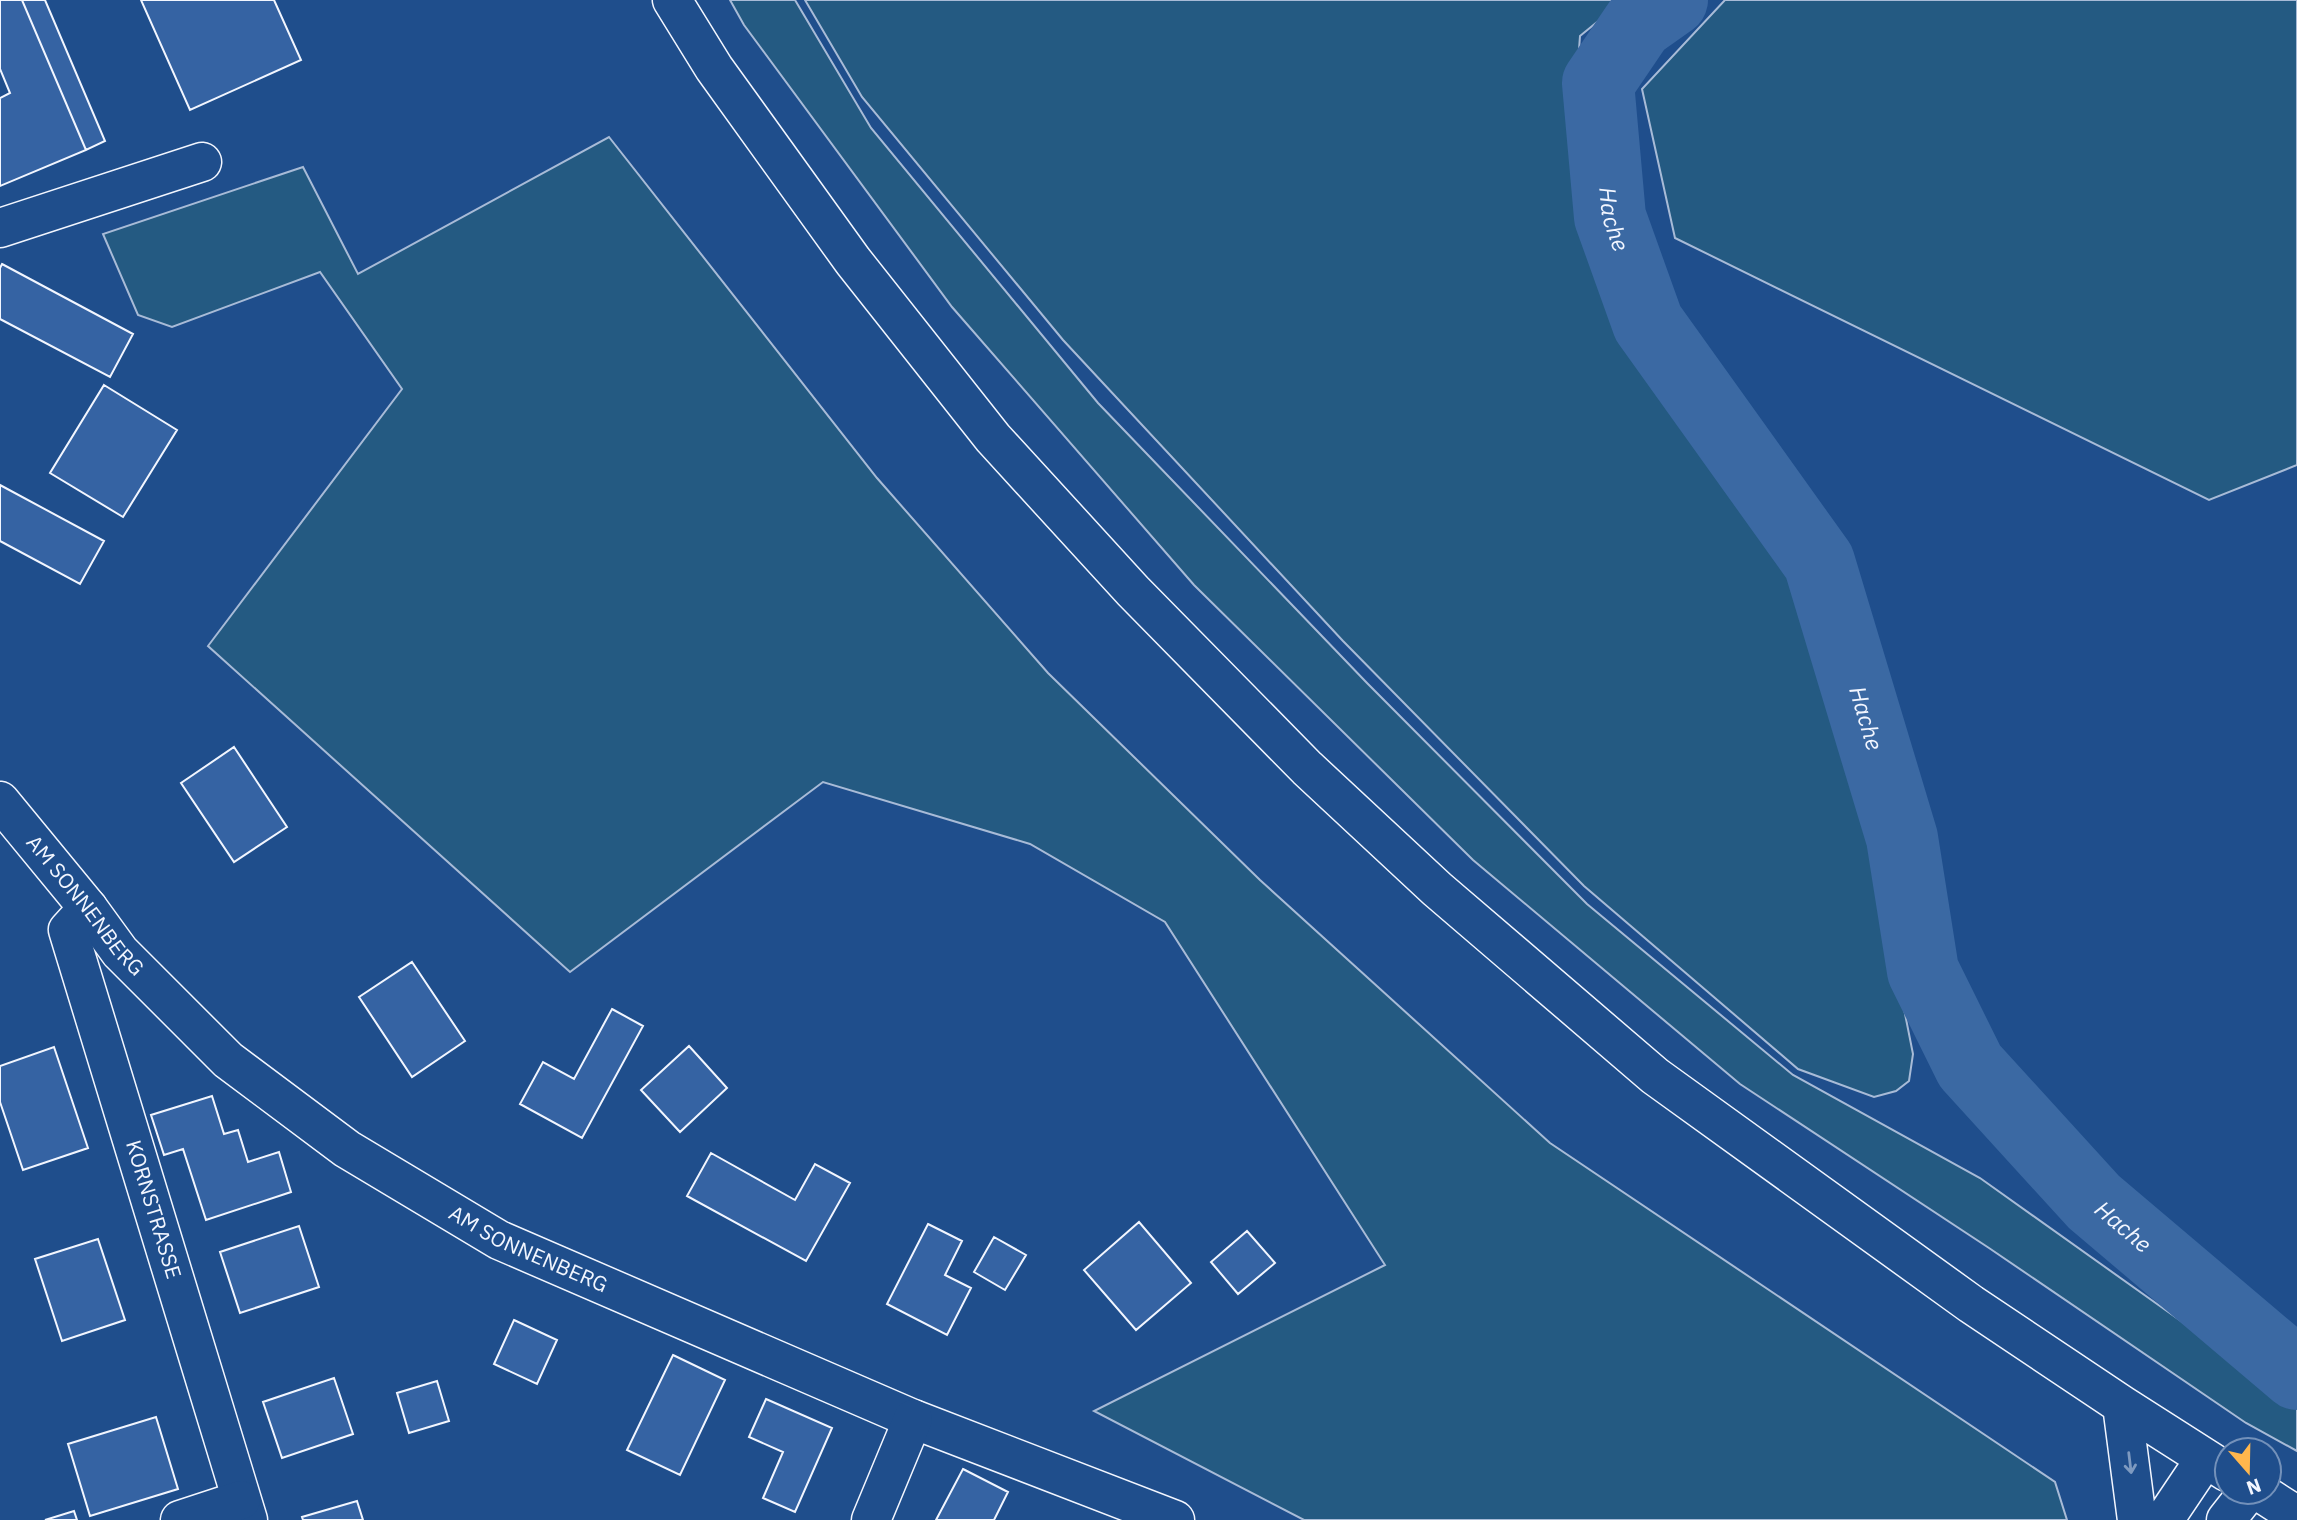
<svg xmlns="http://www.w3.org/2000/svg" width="2297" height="1520" font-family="'IBM Plex Sans',sans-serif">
<rect width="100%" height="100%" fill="#1f4e8c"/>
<!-- green -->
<path fill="#245a82" stroke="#a8bbd7" stroke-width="2" d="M730,0H795L871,128L1098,403L1367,683L1587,904L1793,1075L1980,1178L2195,1331L2297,1397V1451L2246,1423L1989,1248L1740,1084L1473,860L1194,585L952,307L744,25Z
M805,0H1624L1580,36L1575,104L1581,211L1658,390L1787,573L1872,848L1913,1054L1909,1081L1896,1091L1874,1097L1798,1069L1584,886L1343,641L1063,340L862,97Z
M1725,0H2297V465L2209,500L1675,238L1642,89Z
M609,137L877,478L1048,673L1260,880L1550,1143L2055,1482L2067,1520H1304L1094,1411L1385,1265L1165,922L1030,844L823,782L570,972L208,646L402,389L320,272L172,327L138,315L103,234L303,167L358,274Z"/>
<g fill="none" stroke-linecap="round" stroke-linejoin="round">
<!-- river -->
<path stroke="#3b69a3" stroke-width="72" id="s1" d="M1672,0L1638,24L1598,83L1610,217L1648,323L1819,562L1902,838L1923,971L1970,1066L2094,1202L2297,1374"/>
</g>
<!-- building -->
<path fill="#3563a3" stroke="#f2f6ff" stroke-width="2" d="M0,0H22L86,150L0,186V98L10,93L0,69Z
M22,0H45L105,141L86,150Z
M141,0H274L301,60L190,110Z
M2,264L133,334L110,377L0,319V268Z
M104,385L177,430L123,517L50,473Z
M0,485L104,541L80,584L0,541Z
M234,747L287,827L234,862L181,783Z
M412,962L465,1041L412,1077L359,997Z
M612,1009L643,1026L582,1138L520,1104L543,1062L574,1079Z
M689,1046L727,1088L680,1132L641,1090Z
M54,1047L88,1148L23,1170L0,1102V1066Z
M212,1096L224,1134L238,1130L248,1162L279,1152L291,1192L206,1220L183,1149L164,1155L151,1115Z
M711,1153L795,1200L815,1164L850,1183L806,1261L687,1196Z
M1139,1222L1191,1283L1136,1330L1084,1270Z
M928,1224L962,1241L945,1275L971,1288L947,1335L887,1304Z
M299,1226L319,1287L240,1313L220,1252Z
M1247,1231L1275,1263L1238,1294L1211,1262Z
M994,1237L1026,1255L1005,1290L974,1272Z
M98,1239L125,1320L62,1341L35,1259Z
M514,1320L557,1340L537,1384L494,1364Z
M673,1355L725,1380L680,1475L627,1450Z
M334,1378L353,1434L282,1458L263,1402Z
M437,1381L449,1421L409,1433L397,1393Z
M766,1399L832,1428L795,1512L763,1498L783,1452L749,1437Z
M156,1417L178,1489L90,1516L68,1444Z
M963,1469L1008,1492L994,1520H936Z
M357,1501L363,1520H303L302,1517Z
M74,1511L77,1520H45Z"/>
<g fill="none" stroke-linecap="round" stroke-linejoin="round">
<defs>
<g id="minor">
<path d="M0,228L202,162"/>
<path id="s2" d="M0,801L88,908L120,952L228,1060L347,1149L499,1240L913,1419L1175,1520"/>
<path id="s3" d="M88,908L68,930L248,1520"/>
<path d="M180,1520L241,1500"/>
<path d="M871,1520L913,1419"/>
</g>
<path id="major" d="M672,0L714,68L853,261L993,438L1133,591L1307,768L1437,889L1655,1076L1971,1304L2122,1405L2227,1472
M2122,1405L2137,1520
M2260,1492L2297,1516
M2164,1520L2205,1459
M2226,1520L2248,1492"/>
</defs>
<!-- minor casing -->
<use href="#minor" stroke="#f2f6ff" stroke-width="41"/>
<!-- major casing -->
<use href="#major" stroke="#f2f6ff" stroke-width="41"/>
<!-- minor -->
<use href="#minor" stroke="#1f4e8c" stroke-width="38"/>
<!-- major -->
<use href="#major" stroke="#1f4e8c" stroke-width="38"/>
</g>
<!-- one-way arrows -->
<defs><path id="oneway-shaft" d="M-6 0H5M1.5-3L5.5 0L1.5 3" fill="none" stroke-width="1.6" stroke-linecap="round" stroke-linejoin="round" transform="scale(1.75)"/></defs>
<use stroke="#7e9ac0" href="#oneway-shaft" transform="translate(2130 1463) rotate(83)"/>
<g text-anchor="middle" stroke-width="5" stroke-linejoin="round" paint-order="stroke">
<!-- street labels -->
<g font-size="21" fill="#f2f6ff" stroke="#1f4e8c">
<text dy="7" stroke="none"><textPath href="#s2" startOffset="135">AM SONNENBERG</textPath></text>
<text dy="7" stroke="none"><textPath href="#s3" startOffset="322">KORNSTRASSE</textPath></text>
<text dy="7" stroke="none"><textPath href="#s2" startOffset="702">AM SONNENBERG</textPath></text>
</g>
<!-- water labels -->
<g font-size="23" font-style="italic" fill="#f2f6ff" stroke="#1f4e8c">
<text dy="8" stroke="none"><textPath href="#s1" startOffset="250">Hache</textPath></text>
<text dy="8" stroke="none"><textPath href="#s1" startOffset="817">Hache</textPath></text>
<text dy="8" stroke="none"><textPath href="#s1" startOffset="1405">Hache</textPath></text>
</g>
</g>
<!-- north arrow -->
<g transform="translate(2248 1471) rotate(160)"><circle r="33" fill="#1f4e8c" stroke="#7391ba" stroke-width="2"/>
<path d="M0-5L12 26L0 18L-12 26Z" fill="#ffb74d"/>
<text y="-10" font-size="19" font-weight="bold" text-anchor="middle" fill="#f2f6ff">N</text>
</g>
</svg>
